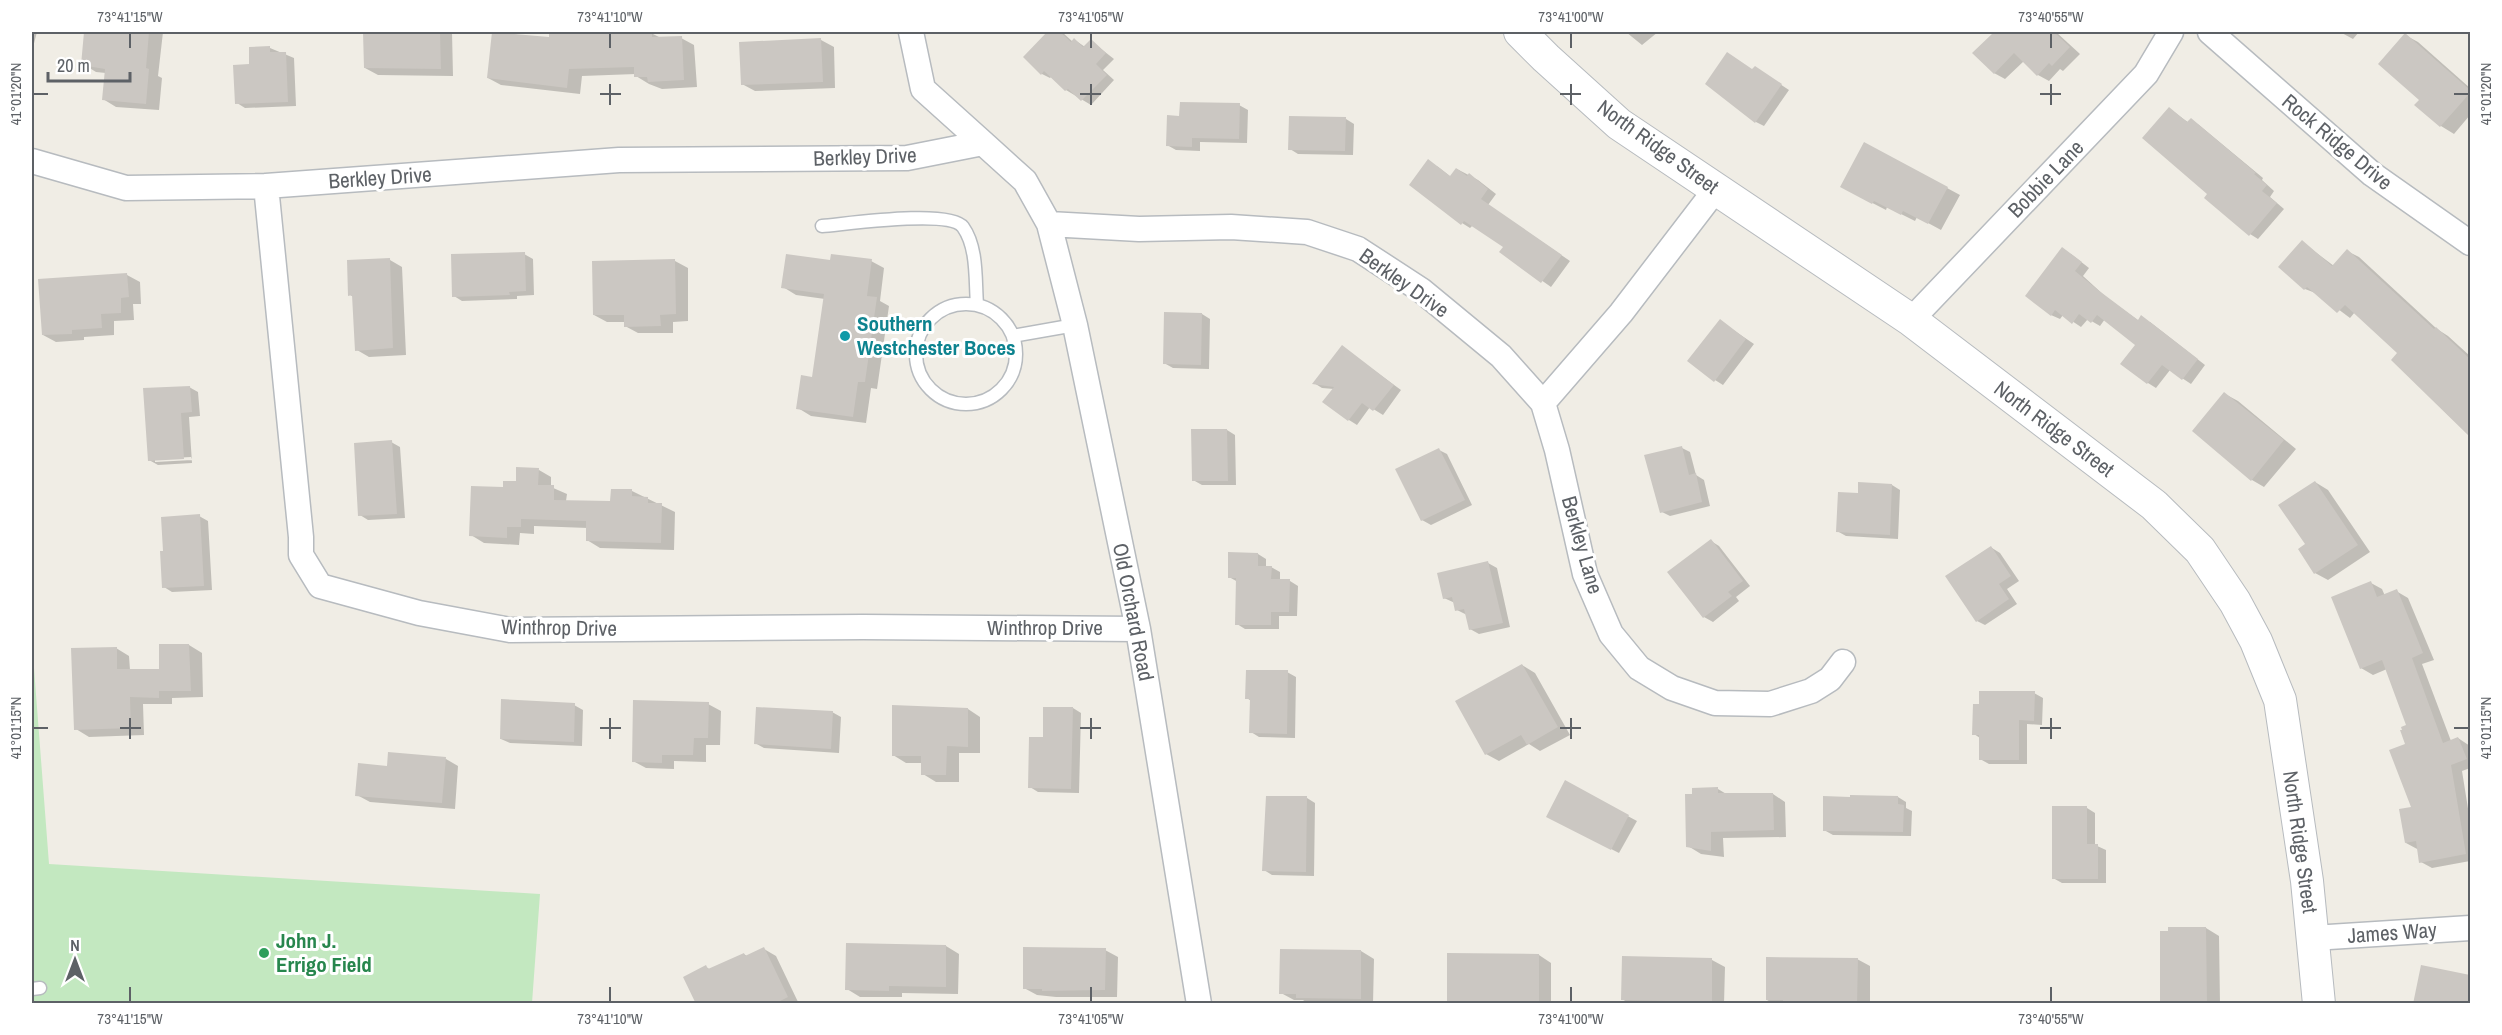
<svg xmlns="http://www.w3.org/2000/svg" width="2502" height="1035" font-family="'Archivo Narrow',sans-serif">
<rect width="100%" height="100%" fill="#f0ede5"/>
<!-- green -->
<path fill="#c3e8c0" d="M32,642L49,864L540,894L532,1003H32Z"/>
<!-- shadow -->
<path fill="#0003" fill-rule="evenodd" d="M32,32H37L32,51Z
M86,32L109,34V32H163L158,76L162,78L159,110L116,107L103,99L106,73L96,72L83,64Z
M365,32H452L453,76L378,75L365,68Z
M494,32L550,39L580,35L651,33L661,38H681L694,45L697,87L662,89L649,84L636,76V74L582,76L580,94L501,85L488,78Z
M1050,32H1062L1073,42L1075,40L1085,47L1091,41L1114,59L1103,70L1114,80L1091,105L1066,90L1052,76L1050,78L1042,74L1025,57Z
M1626,32H1658L1642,45Z
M1992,32H2056L2080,54L2063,71L2060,69L2049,81L2038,75L2024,61L2005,79L1994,73V34Z
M2340,32H2359L2353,39Z
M2405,35L2418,42L2470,88V115L2454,134L2441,126L2416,104L2421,99Z
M821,40L834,47L835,88L755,91L742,84Z
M270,48L294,58L296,106L245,108L237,103Z
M1753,71L1763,73L1789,90L1764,126L1756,122Z
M1239,105L1248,110L1247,143L1200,142V151L1176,150L1167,145L1181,118Z
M2170,109L2189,123L2191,120L2199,125L2263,178L2262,180L2274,191L2270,197L2284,209L2258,239L2250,234L2209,194Z
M1346,119L1354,124L1353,155L1298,154L1290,149Z
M1437,166L1451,177L1457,169L1478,180L1496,194L1488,205L1570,261L1551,287L1501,252L1505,247L1473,225L1470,228L1462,223Z
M1947,188L1960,195L1941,230L1917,217L1915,221L1887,207L1886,210L1855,194Z
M2302,242L2334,266L2347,251L2359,257L2437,329L2448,336L2470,356V435L2446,413L2399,353L2355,312L2350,318L2318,294L2305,289Z
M524,254L533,259L534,295L517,296V299L462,301L454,296Z
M2071,254L2089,268L2083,276L2106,297L2139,321L2150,322L2205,365L2191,384L2170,370L2156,388L2148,383L2122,364L2137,344L2105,319L2100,326L2088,319L2081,327L2063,315L2060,319L2051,315Z
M390,260L402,267L406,355L369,357L357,350L354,297L350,295Z
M675,261L688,268V321L673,322V333H638L625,326V322H607L594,315V262Z
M871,261L884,268L880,301L889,306L877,389L871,388L866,423L811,416L798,408L814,378L825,299L796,295L783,287L831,262Z
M127,275L140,282L141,304H133L134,320L114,321V335L84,337V340L56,342L43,335Z
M1202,314L1210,319L1209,369L1173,368L1164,363Z
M1720,321L1754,344L1723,385L1715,380Z
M1342,347L1401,390L1383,415L1370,407L1357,425L1349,420L1334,389L1322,388L1314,383Z
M189,387L198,392L200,416L189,417L192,463L158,465L149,460ZM191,457L192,460L155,462V459Z
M2225,394L2238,401L2296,449L2264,487L2252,480Z
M1227,430L1235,435L1236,485H1202L1193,480Z
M391,442L400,447L405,518L368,520L360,515Z
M1682,448L1690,452L1696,475L1704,480L1710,506L1670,516L1662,512Z
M1439,450L1447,454L1472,505L1431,525L1422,520Z
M539,470L551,477V487L567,494L566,501L612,502L632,491L675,512L674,550L600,548L587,540L588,528L534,526V534L520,533L519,545L484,543L471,535L504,489Z
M2315,482L2328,490L2370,552L2328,580L2315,573L2307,544Z
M1892,485L1900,490L1898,539L1846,536L1837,531L1859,495Z
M199,516L208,521L212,590L172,592L164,587Z
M1711,541L1719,546L1750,586L1736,597L1739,601L1713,622L1704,617Z
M1992,548L2000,553L2019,581L2007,589L2017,604L1985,625L1977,621Z
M1258,554L1266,559V567H1271L1280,572V580L1290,581L1298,586L1297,616H1279V629H1245L1237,624L1238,582L1229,577Z
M1488,563L1497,568L1510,627L1479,634L1470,629L1467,615L1457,610L1455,603L1444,598Z
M2371,583L2382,589L2385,596L2396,591L2408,598L2434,660L2422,664L2451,741L2458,738L2470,746V768L2462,771L2470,821V861L2432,868L2421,862L2419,850L2406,843L2413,808L2407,745L2408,726L2387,669L2373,675L2361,668Z
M189,645L202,653L203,697L172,698V704H143L144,735L89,737L76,729L116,648L129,656L130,670H161Z
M1522,665L1535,673L1570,735L1540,751L1529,744L1499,761L1486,754Z
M1287,672L1296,677L1295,738L1259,737L1251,732V701L1247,698Z
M2034,693L2043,698L2042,725L2027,724V764H1989L1980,759V738L1974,734Z
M708,704L721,711L720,745H706V762L674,761V769L646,768L633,761Z
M574,705L583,710L582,746L510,743L501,739Z
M1073,708L1081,713L1079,793L1038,792L1030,787L1044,738Z
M968,709L980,717V753H959V782H936L923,774V763H906L893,755Z
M832,712L841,717L839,753L764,748L755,743Z
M446,759L458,766L455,809L370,802L357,795L388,768Z
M1566,783L1637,821L1619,853L1556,821Z
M1718,789L1728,795L1773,794L1785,802L1786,837L1723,838L1724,857L1701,854L1688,846Z
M1898,797L1906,802V808L1912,811L1911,836L1833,835L1824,830Z
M1307,798L1315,803L1314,876L1272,875L1264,870Z
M2087,808L2095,813V845L2106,850V883H2062L2053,878Z
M2170,928H2206L2219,936L2220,1004H2162Z
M847,945L946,946L959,954L958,994L902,993V997H860L847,989Z
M764,949L776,956L799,1004H697L706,967L711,970L744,954L748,957Z
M1105,950L1118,957L1117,997H1056L1037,995L1024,988Z
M1361,951L1374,959L1373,1004H1308L1303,1000H1294L1281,993Z
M1539,955L1551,963V1004H1455L1449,1000Z
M1623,957L1712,960L1725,967L1724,1004H1630L1622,999Z
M1857,959L1870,966V1004H1774L1767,1000Z"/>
<!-- building -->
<path fill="#cbc7c2" d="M84,32H149L146,68L149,69L146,104L102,100L105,69L81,65Z
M363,32H440L441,69L364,68Z
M492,32L549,37V32L580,34L652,32V37L682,36L684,80L648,82L647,77H634V67L569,69L567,88L487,78Z
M1047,32H1060L1071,42L1074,38L1083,47L1091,39L1106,53L1096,64L1107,75L1081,101L1068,89L1065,91L1044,71L1041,75L1023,57Z
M1991,32H2054L2070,47L2052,66L2049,63L2037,76L2014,53L1994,74L1972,53L1993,33Z
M2405,33L2470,90V93L2440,127L2414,105L2419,100L2378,64Z
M821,38L823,82L741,85L739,42Z
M270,46V52H286L288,102L235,104L233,65L249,64V47Z
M1727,52L1752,69L1755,66L1782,84L1755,123L1705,84Z
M1180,102L1240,103L1239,139L1192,138V147L1166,146L1167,115L1179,116Z
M2169,107L2187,122L2191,118L2256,173L2254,174L2267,185L2262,191L2277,203L2249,236L2204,198L2207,194L2142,138Z
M1289,116L1346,117L1345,151L1288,150Z
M1864,142L1948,187L1928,224L1903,211L1901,215L1874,201L1872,204L1840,187Z
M1428,159L1450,176L1456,168L1467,176L1469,173L1488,189L1481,199L1562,255L1541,283L1499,252L1503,247L1464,221L1461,225L1409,185Z
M2302,240L2332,266L2347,249L2434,329L2436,327L2470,359V437L2391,360L2397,353L2345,305L2337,313L2307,287L2304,290L2278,267Z
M2062,247L2082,262L2075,271L2098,290L2138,320L2141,315L2198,359L2182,380L2162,365L2147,384L2120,364L2135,345L2097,315L2091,323L2079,314L2072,324L2055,310L2051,316L2025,296Z
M525,252L526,291L509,292L510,295L452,297L451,254Z
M786,254L830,260L831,254L872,259L867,296L877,297L865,382H858L853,417L796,409L801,375L812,377L824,294L781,288Z
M390,258L393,348L355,351L352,295L348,296L347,260Z
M675,259L676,314L660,315L661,326L624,327V315H593L592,261Z
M127,273L129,297L121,298V313L101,314L102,328L72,330V334L42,335L38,279Z
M1164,312L1202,313L1201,365L1163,364Z
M1720,319L1746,339L1714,382L1687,361Z
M1342,345L1394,385L1373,411L1362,403L1348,421L1322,402L1334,387L1312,384Z
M190,386L192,412L181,413L184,459L148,461L143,388Z
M2224,392L2284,440L2251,481L2192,431Z
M1191,429H1227L1228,481H1192Z
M392,440L397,514L358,516L354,443Z
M1682,446L1689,475L1696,473L1702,502L1660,513L1644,455Z
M1439,448L1465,500L1421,521L1395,469Z
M516,467L539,468L538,485H554V500L610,501L611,489H632V496L648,497V503H662L661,543L586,541V521L521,519V527H507V538L469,536L471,486L503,487V481H516Z
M2315,481L2358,545L2314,574L2298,549L2305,544L2278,505Z
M1858,482L1892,484L1890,535L1836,532L1838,492L1858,493Z
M200,514L204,586L162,588L160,551H163L161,517Z
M1711,539L1743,581L1728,592L1732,596L1703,618L1667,572Z
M1991,546L2011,576L1999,584L2009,599L1976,622L1945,576Z
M1228,552L1258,553V566H1272L1271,579H1290L1289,612H1271V625H1235L1236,578H1228Z
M1488,561L1503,623L1469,630L1464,609L1455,611L1452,597L1443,599L1437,573Z
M2371,581L2377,597L2397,589L2423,653L2412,658L2443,743L2458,737L2467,759L2451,765L2466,854L2419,863L2416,841L2405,843L2399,809L2411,807L2389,750L2405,744L2400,730H2402L2401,727L2406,725L2382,660L2360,669L2331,597Z
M159,644H189L191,691H159V698L130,697L131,728L74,730L71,648L117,647V669H159Z
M1522,664L1558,727L1527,745L1521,735L1485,755L1455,701Z
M1246,670H1288L1287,734L1249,733L1250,699H1245Z
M1979,691H2035L2034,721L2019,720V760H1979V735H1972L1973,704H1979Z
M501,699L575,703L574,742L500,739Z
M633,700L709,702L708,738H694L693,755H662V763L632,762Z
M892,705L968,708V747L947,746L946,775H921V756H892Z
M756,707L833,711L831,749L754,744Z
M1043,707H1073L1071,789L1028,788L1029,737H1043Z
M388,752L446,757L442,803L355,796L358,763L387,766Z
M1565,780L1629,815L1611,850L1546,817Z
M1718,787V793H1773L1774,830L1711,832V851L1686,847L1685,794H1692V788Z
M1850,795L1898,796V804L1904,805L1903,832L1823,831V796L1850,797Z
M1266,796H1307L1306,872L1262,871Z
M2052,806H2087V844H2098V879H2052Z
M2168,927H2206L2207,1004H2160V931H2168Z
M846,943L946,945V987L889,986V991L845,990Z
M764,947L788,997L774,1004H696L683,977L706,965L708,969L744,953L745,956Z
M1023,947L1106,948L1105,990L1042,991V989H1023Z
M1280,949L1361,950V999L1296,998V994H1279Z
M1447,953L1539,954V1001H1447Z
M1622,956L1712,958V1002L1621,1000Z
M1766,957L1858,958L1857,1004H1783V1000H1766Z
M2421,965L2470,975V1004H2413Z"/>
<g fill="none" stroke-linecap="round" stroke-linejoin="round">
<defs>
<path id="service" d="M822,226C847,224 949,209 963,227C978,248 975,281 977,304
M916 354a50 50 0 1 1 100 0a50 50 0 1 1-100 0Z
M1013,336L1075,325
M32,989L40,988"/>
<path id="minor" d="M911,32L923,89L983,143
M2210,32L2372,174L2470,243
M32,161L126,188L266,186L619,160L907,158L983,143L1025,181L1049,224L1139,229L1231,227L1307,232L1358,249L1421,290L1501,356L1543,403L1557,450L1585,574L1611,634L1639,668L1672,688L1715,703L1770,704L1811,691L1830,679L1843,662
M266,186L301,537V555L320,586L419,613L510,630L863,627L1138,629
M1049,224L1075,325L1138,629L1199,1004
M1911,320L2146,74L2171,32
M1543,403L1621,313L1716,189
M2313,938L2470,928"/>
<path id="tertiary" d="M1520,32L1546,58L1619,124L1911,320L2154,505L2200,550L2235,602L2256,641L2280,700L2307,881L2319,1004"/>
</defs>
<!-- service casing -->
<use href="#service" stroke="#b7bbbf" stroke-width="15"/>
<!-- minor casing -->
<use href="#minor" stroke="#b7bbbf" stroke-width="27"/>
<!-- tertiary casing -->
<use href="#tertiary" stroke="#b7bbbf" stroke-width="34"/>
<!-- service -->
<use href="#service" stroke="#fff" stroke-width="12"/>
<!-- minor -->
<use href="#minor" stroke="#fff" stroke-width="24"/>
<!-- tertiary -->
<use href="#tertiary" stroke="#fff" stroke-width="32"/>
</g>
<!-- ticks -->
<path fill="none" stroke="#5d6166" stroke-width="2" d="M130,33V48M610,33V48M1091,33V48M1571,33V48M2051,33V48M610,84V105M1091,84V105M1571,84V105M2051,84V105M33,94H48M600,94H621M1080,94H1101M1560,94H1581M2040,94H2061M2454,94H2469M130,718V739M610,718V739M1091,718V739M1571,718V739M2051,718V739M33,728H48M120,728H141M600,728H621M1080,728H1101M1560,728H1581M2040,728H2061M2454,728H2469M130,987V1002M610,987V1002M1091,987V1002M1571,987V1002M2051,987V1002"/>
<!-- markers -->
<circle fill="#0f9aa8" stroke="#fff" stroke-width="2" cx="845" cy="336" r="6"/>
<circle fill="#2e9e5b" stroke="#fff" stroke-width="2" cx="264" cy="953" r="6"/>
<g text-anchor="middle" stroke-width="6" stroke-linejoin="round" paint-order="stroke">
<!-- street labels -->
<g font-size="21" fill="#5d6166" stroke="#fff">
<text transform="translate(2337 142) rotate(40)" y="7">Rock Ridge Drive</text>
<text transform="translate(1658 147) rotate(36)" y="7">North Ridge Street</text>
<text transform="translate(865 157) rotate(-2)" y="7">Berkley Drive</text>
<text transform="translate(380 178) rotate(-4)" y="7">Berkley Drive</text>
<text transform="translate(2046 179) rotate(-46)" y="7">Bobbie Lane</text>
<text transform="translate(1404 283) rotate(35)" y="7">Berkley Drive</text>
<text transform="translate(2054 429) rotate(37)" y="7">North Ridge Street</text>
<text transform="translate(1582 545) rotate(74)" y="7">Berkley Lane</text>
<text transform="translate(1133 612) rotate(79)" y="7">Old Orchard Road</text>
<text transform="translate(559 628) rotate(1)" y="7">Winthrop Drive</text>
<text x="1045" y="635">Winthrop Drive</text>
<text transform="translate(2300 842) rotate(82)" y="7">North Ridge Street</text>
<text transform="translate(2392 933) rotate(-4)" y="7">James Way</text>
</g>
<!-- culture labels -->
<g font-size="21" font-weight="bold" fill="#0d838f" stroke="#fff" text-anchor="start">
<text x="857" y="331">Southern<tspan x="857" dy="24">Westchester Boces</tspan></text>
</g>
<!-- leisure labels -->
<g font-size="21" font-weight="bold" fill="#27864d" stroke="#fff" text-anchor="start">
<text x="276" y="948">John J.<tspan x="276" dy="24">Errigo Field</tspan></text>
</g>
</g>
<!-- border -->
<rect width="2502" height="1035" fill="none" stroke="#ffffff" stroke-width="66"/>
<!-- north arrow -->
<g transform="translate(75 960)" stroke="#ffffff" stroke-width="4.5" paint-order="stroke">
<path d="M0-4.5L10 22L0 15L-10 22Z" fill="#5d6166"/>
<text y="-9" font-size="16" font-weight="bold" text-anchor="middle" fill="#5d6166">N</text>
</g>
<!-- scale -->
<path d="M48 72v9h82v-9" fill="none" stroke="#5d6166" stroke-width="3"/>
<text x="57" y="72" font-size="18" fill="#5d6166" stroke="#ffffff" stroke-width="4.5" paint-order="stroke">20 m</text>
<rect x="33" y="33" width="2436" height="969" fill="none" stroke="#5d6166" stroke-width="2"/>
<g font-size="15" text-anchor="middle" fill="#5d6166">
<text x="130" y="22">73°41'15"W</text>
<text x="610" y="22">73°41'10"W</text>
<text x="1091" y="22">73°41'05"W</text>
<text x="1571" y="22">73°41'00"W</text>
<text x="2051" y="22">73°40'55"W</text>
<text transform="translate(16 94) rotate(-90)" y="5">41°01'20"N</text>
<text transform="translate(2486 94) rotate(-90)" y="5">41°01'20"N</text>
<text transform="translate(16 728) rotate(-90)" y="5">41°01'15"N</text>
<text transform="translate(2486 728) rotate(-90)" y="5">41°01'15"N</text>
<text x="130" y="1024">73°41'15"W</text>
<text x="610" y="1024">73°41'10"W</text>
<text x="1091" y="1024">73°41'05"W</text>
<text x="1571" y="1024">73°41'00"W</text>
<text x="2051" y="1024">73°40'55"W</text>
</g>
</svg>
